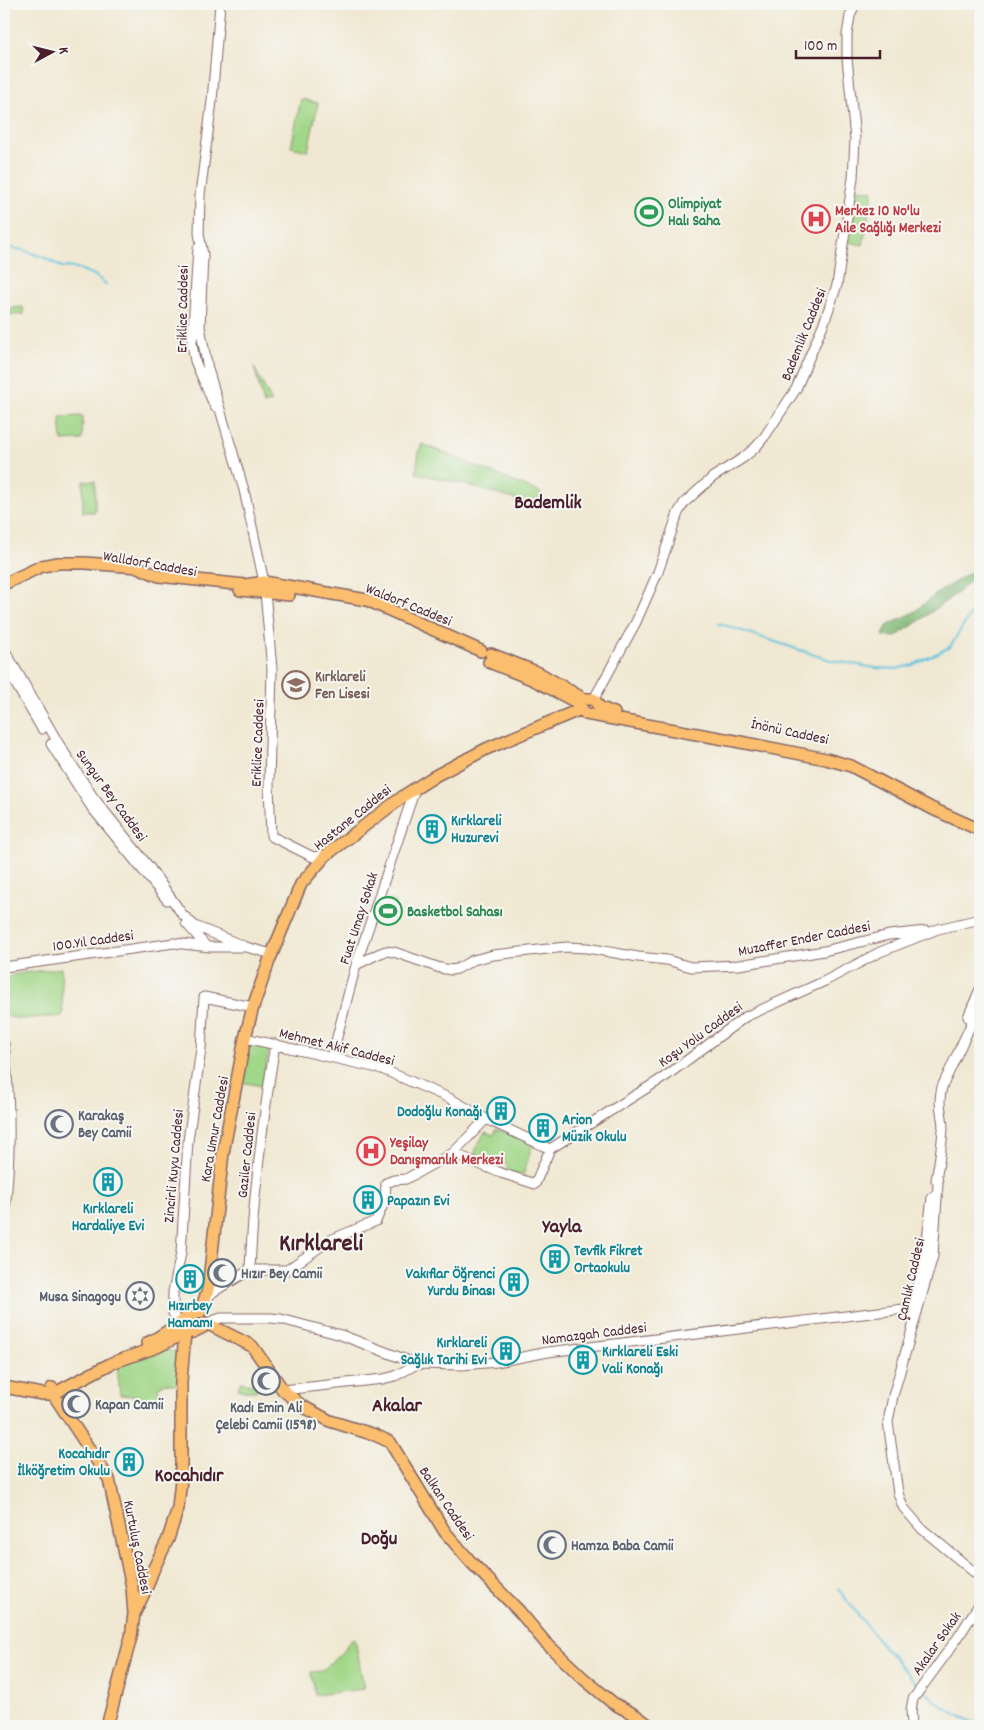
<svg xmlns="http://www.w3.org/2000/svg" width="984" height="1730" font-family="Dekko,sans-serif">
<rect width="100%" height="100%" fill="#f6f6f2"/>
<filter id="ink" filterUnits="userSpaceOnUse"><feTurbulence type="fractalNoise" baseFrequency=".02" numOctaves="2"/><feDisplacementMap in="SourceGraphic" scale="10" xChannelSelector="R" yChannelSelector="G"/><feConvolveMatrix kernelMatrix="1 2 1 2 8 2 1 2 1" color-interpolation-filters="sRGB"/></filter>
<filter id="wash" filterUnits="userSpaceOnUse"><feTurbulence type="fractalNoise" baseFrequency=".0096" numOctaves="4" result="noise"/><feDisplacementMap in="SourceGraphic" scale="20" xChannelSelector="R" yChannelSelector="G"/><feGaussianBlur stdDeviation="1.12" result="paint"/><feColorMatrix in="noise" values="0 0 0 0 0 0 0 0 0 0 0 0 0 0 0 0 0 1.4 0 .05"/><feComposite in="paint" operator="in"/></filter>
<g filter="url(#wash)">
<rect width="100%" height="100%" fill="#f0e8d2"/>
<!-- green -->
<path fill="#a1d788" stroke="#767b5a" d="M301,99L318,103L308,151L291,147Z
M858,189L873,191L863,245L849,242Z
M23,307L24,314L11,315L10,308Z
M254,367L272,402L264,404Z
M83,416L82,440L62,441L60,417Z
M422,444L541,493L537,506L467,485L416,473L419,451Z
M83,481H95V512H83Z
M386,899L396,902L390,922L380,919Z
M61,968L63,1016L18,1019L7,1016L4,1010L7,978L15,974Z
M249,1045L269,1049L262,1086L241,1082Z
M496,1129L533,1143L523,1176L507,1171L508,1166L497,1162L496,1166L474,1158L476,1148L485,1132L494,1135Z
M166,1349L179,1354L177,1385L165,1383L158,1387L160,1398L145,1400L136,1396L120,1395L117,1366Z
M241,1382L257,1385L256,1391H244L238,1389Z
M355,1638L364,1689L315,1695L311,1672L322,1671L343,1651L350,1640Z"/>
<!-- forest -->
<path fill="#80b874" stroke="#656c50" d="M980,566V572L957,593L922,619L895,637L883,636L887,626L914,612L936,594Z"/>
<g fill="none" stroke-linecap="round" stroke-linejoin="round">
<!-- stream -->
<path stroke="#60c2de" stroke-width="2" d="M4,247L23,250L45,258L62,267L77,268L94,275L106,284
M718,623L830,660L875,668L896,669L913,665L950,647L980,599
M838,1589L878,1640L920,1687
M923,1690L943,1707L980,1726"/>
</g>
</g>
<g filter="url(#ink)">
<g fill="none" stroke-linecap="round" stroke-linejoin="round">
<defs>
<path id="minor" d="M220,4L212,101L200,195L199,233L203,255L200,327L208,369L244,490L264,582
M198,248L192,344L195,361L215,407
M265,592L272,669L269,785L271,836L313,857L326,855
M4,649L60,746L93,797L150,868L182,914L195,926L246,947
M4,664L42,729
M594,699L636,622L658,572L678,513L684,503L713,477L743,458L756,447L765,436L796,389L825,320L837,285L853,178L855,139L847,58V35L850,16L855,4
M51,744L92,808L167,900
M186,923L205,945
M356,965L378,954L386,951L394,952L440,968L451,970L457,969L473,960L493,955L566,947L587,948L638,957L667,960L691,967L739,965L824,951L889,935L926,931
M4,967L174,943L210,947H246L272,954
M968,1017L980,989
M245,1038L382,1069L449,1098L486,1119L550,1149L666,1076L745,1017L825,981L880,952L938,929L980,919
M4,1044C11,1103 11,1160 4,1219
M332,1056L356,965L415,789
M453,1153L501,1173L535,1184L550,1149
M937,1175L938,1184L933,1256L893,1396L888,1422L898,1493L903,1507L922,1529L980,1577
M936,1180C939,1163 942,1146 943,1129C943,1112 937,1107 942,1087L980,1005
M250,1270C253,1194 263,1119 275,1044
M206,1300L213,1292L250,1270H287L330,1240L376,1221L385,1200L386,1183L394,1180L406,1179L453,1153L486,1119
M911,1312L925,1257L932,1197
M206,1323L221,1318H271L281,1319L341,1335L417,1364
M179,1324L173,1313V1292L181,1253L188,1141L201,1049L204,997L253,1007
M283,1390L383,1379L395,1376L417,1364L462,1365L497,1362L548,1352L912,1308
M912,1726L911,1710L913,1699L957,1639L980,1603"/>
<path id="major" d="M4,584L42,566L58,563H85L138,567L159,576L197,580L245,585L264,582L367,600L481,651
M240,590L289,595
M491,654L539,673L584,699H594L599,707L614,713
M489,662L534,680L561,694L576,702L586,714L730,740L826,759L851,766L933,809L980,830
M200,1312L208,1290L223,1153L245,1038L253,1007L269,961L301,884L326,855L405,795L435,776L486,749L581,709
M206,1323L252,1346L283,1390L302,1406L330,1421L375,1435L390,1442L445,1532L470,1561L519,1611L545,1642L584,1679L613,1703L635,1715L650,1726
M147,1343L154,1340L179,1324L188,1316L200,1312
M4,1387L42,1394H53L112,1363L157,1347L185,1333L193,1332L203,1327L206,1323
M52,1388L53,1394L109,1479L132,1587L134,1614L131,1637L107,1726
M135,1612L146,1589L153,1570L168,1539L178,1508L181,1479V1381L185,1333"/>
</defs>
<!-- minor casing -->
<use href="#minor" stroke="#846565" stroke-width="11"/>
<!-- major casing -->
<use href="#major" stroke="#846565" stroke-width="14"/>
<!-- minor -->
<use href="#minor" stroke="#fff" stroke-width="9"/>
<!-- major -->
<use href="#major" stroke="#fbbd6e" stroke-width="11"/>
</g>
</g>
<!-- icons -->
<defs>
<symbol id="stadium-ring" viewBox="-11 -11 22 22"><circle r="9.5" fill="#f6f6f2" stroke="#2e9e5b" stroke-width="1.5"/><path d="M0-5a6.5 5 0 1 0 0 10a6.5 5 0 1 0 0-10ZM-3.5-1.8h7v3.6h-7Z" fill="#2e9e5b"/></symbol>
<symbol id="hospital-ring" viewBox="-11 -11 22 22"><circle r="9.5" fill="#f6f6f2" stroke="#e0444e" stroke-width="1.5"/><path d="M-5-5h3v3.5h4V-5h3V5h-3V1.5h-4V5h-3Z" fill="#e0444e"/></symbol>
<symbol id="school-ring" viewBox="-11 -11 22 22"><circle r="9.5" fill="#f6f6f2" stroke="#8d6e63" stroke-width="1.5"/><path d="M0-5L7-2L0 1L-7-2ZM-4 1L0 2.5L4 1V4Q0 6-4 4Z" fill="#8d6e63"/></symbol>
<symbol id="building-ring" viewBox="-11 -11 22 22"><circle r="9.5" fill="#f6f6f2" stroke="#0f9aa8" stroke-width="1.5"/><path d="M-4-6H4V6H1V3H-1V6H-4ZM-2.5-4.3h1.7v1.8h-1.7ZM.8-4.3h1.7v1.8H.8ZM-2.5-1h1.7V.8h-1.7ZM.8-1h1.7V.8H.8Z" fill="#0f9aa8"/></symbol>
<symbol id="mosque-ring" viewBox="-11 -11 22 22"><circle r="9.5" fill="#f6f6f2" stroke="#6b7280" stroke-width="1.5"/><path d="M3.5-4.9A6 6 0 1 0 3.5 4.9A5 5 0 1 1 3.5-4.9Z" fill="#6b7280"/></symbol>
<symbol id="synagogue-ring" viewBox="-11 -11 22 22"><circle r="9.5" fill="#f6f6f2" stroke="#6b7280" stroke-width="1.5"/><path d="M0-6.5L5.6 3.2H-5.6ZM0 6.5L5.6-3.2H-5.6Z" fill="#6b7280"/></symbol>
</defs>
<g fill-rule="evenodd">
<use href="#stadium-ring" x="633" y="196" width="32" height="32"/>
<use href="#hospital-ring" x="800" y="203" width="32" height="32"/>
<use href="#school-ring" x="280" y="669" width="32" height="32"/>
<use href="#building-ring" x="416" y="813" width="32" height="32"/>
<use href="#stadium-ring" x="372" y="895" width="32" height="32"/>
<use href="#building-ring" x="485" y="1095" width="32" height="32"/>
<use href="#mosque-ring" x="43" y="1108" width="32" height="32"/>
<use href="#building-ring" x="527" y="1112" width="32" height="32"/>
<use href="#hospital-ring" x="355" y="1135" width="32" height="32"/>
<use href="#building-ring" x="92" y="1166" width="32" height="32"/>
<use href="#building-ring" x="352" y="1184" width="32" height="32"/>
<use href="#building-ring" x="539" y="1243" width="32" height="32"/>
<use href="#mosque-ring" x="206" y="1257" width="32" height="32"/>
<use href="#building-ring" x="174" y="1263" width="32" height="32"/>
<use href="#building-ring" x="498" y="1266" width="32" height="32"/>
<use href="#synagogue-ring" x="124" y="1280" width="32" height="32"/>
<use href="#building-ring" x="490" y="1335" width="32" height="32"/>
<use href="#building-ring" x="567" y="1344" width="32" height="32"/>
<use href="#mosque-ring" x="250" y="1365" width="32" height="32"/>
<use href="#mosque-ring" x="60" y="1388" width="32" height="32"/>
<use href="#building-ring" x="113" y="1446" width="32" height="32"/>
<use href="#mosque-ring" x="536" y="1529" width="32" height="32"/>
</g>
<g text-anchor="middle" stroke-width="4" stroke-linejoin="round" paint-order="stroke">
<!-- leisure labels -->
<g font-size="15" font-weight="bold" fill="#27864d" stroke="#f6f6f2" text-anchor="start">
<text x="668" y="208">Olimpiyat<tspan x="668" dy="17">Halı Saha</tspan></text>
<text x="407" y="916">Basketbol Sahası</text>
</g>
<!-- health labels -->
<g font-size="15" font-weight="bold" fill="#be3a42" stroke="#f6f6f2" text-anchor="start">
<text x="835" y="215">Merkez 10 No'lu<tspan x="835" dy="17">Aile Sağlığı Merkezi</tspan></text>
<text x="390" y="1147">Yeşilay<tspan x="390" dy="17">Danışmanlık Merkezi</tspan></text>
</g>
<!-- street labels -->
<g font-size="15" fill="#4a1f2b" stroke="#f6f6f2">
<text transform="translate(182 309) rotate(-89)" y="5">Eriklice Caddesi</text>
<text transform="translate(803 334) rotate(-68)" y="5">Bademlik Caddesi</text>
<text transform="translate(150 563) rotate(10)" y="5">Walldorf Caddesi</text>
<text transform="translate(409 604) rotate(22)" y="5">Waldorf Caddesi</text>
<text transform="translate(790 731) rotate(12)" y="5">İnönü Caddesi</text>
<text transform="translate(257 743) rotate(-88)" y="5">Eriklice Caddesi</text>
<text transform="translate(112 795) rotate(54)" y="5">Sungur Bey Caddesi</text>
<text transform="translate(352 817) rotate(-39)" y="5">Hastane Caddesi</text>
<text transform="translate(358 918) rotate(-72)" y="5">Fuat Umay Sokak</text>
<text transform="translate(804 938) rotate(-11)" y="5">Muzaffer Ender Caddesi</text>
<text transform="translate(93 940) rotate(-8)" y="5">100.Yıl Caddesi</text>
<text transform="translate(700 1034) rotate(-36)" y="5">Koşu Yolu Caddesi</text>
<text transform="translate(337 1046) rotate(14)" y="5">Mehmet Akif Caddesi</text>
<text transform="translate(214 1129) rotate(-80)" y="5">Kara Umur Caddesi</text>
<text transform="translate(246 1155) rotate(-84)" y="5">Gaziler Caddesi</text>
<text transform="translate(173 1166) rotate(-85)" y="5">Zincirli Kuyu Caddesi</text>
<text transform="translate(910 1279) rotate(-77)" y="5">Çamlık Caddesi</text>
<text transform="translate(594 1333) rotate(-7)" y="5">Namazgah Caddesi</text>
<text transform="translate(447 1503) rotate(56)" y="5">Balkan Caddesi</text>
<text transform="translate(138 1547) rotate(79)" y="5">Kurtuluş Caddesi</text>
<text transform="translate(936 1643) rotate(-55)" y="5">Akalar Sokak</text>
</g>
<!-- education labels -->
<g font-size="15" font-weight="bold" fill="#785e54" stroke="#f6f6f2" text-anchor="start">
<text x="315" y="681">Kırklareli<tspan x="315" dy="17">Fen Lisesi</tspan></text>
</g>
<!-- culture labels -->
<g font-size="15" font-weight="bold" fill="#0d838f" stroke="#f6f6f2" text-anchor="start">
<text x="451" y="825">Kırklareli<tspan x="451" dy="17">Huzurevi</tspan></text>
<text x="482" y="1116" text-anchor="end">Dodoğlu Konağı</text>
<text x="562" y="1124">Arion<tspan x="562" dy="17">Müzik Okulu</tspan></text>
<text x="387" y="1205">Papazın Evi</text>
<text x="108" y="1213" text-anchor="middle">Kırklareli<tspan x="108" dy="17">Hardaliye Evi</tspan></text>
<text x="574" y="1255">Tevfik Fikret<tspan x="574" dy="17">Ortaokulu</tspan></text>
<text x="495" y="1278" text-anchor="end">Vakıflar Öğrenci<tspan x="495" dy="17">Yurdu Binası</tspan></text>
<text x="190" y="1310" text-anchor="middle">Hızırbey<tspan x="190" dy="17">Hamamı</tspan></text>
<text x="487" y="1347" text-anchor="end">Kırklareli<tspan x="487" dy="17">Sağlık Tarihi Evi</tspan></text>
<text x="602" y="1356">Kırklareli Eski<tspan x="602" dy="17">Vali Konağı</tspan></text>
<text x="110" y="1458" text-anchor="end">Kocahıdır<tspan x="110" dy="17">İlköğretim Okulu</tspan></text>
</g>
<!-- worship labels -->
<g font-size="15" font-weight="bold" fill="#5b616d" stroke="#f6f6f2" text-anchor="start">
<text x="78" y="1120">Karakaş<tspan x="78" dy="17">Bey Camii</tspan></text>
<text x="241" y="1278">Hızır Bey Camii</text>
<text x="121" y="1301" text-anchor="end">Musa Sinagogu</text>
<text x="95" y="1409">Kapan Camii</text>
<text x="266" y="1412" text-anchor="middle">Kadı Emin Ali<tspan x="266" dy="17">Çelebi Camii (1598)</tspan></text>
<text x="571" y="1550">Hamza Baba Camii</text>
</g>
<!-- district labels -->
<g font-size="20" font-weight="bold" fill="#4a1f2b" stroke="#f6f6f2">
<text x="548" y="508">Bademlik</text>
<text x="562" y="1232">Yayla</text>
<text x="397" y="1411">Akalar</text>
<text x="189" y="1481">Kocahıdır</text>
<text x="379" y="1544">Doğu</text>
</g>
<!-- town labels -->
<g font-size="25" font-weight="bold" fill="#4a1f2b" stroke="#f6f6f2">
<text x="321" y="1250">Kırklareli</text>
</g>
</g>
<!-- margin -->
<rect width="984" height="1730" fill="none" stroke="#f6f6f2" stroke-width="20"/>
<!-- north arrow -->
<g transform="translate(52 52) rotate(83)" stroke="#f6f6f2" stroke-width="4" paint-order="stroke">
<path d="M0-4L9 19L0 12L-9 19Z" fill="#4a1f2b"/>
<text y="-8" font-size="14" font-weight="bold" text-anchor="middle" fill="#4a1f2b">K</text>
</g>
<!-- scale -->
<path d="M796 50v8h84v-8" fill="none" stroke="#4a1f2b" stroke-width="2.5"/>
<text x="804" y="50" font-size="15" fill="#4a1f2b" stroke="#f6f6f2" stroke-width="4" paint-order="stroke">100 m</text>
</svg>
